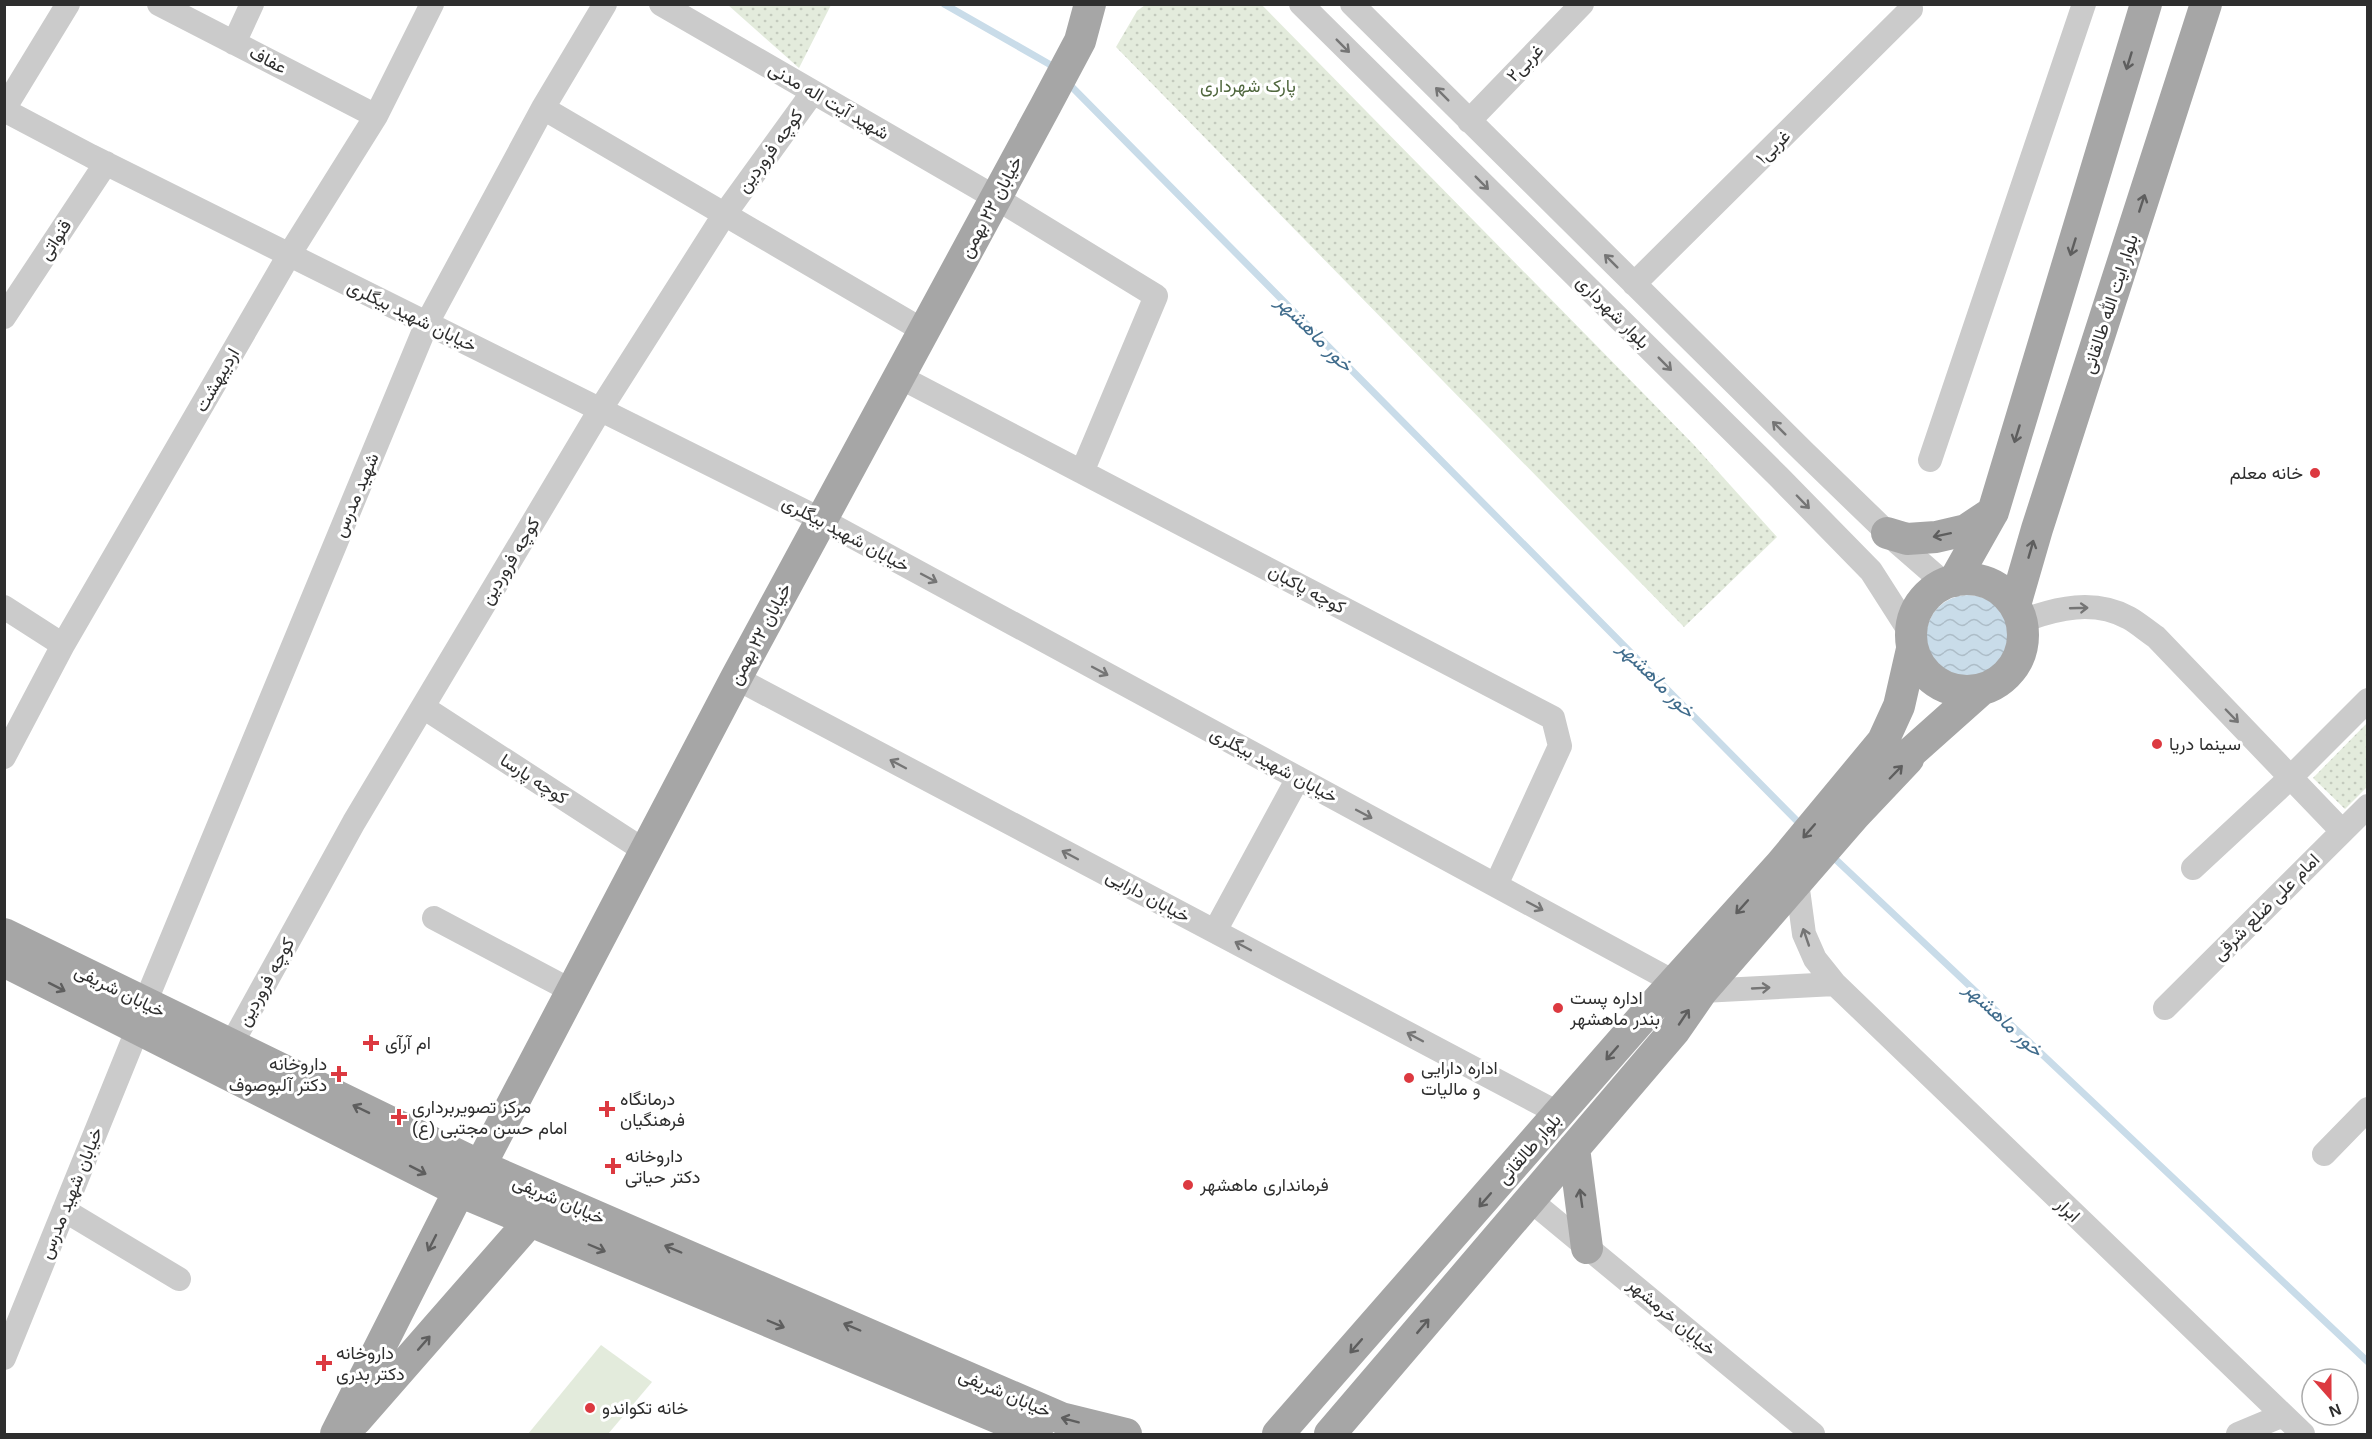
<svg xmlns="http://www.w3.org/2000/svg" width="2372" height="1439" font-family="Helvetica,Vazirmatn,sans-serif">
<defs>
<pattern id="grass-dots" width="8" height="8" patternUnits="userSpaceOnUse" patternTransform="scale(1.5)"><rect width="8" height="8" fill="#e3ebdc"/><path d="M2 2h.1M6 6h.1" fill="none" stroke="#c3cabd" stroke-width="1.8" stroke-linecap="round"/></pattern>
<pattern id="water-waves" width="16" height="10" patternUnits="userSpaceOnUse" patternTransform="scale(1.5)"><rect width="16" height="10" fill="#c9dce9"/><path d="M0 5q4-4 8 0t8 0" fill="none" stroke="#adbdc8"/></pattern>
</defs>
<rect width="100%" height="100%" fill="#fff"/>
<!-- grass -->
<path fill="url(#grass-dots)" d="M728,5H831L799,68Z
M1145,5H1262L1694,445L1777,537L1684,627L1116,47L1137,11Z
M2367,723V787L2345,809L2313,778Z"/>
<!-- pitch -->
<path fill="#e3ebdc" d="M601,1345L652,1382L608,1434H528Z"/>
<!-- water -->
<path fill="url(#water-waves)" d="M1926 637a42 42 0 1 1 84 0a42 42 0 1 1-84 0Z"/>
<g fill="none" stroke-linecap="round" stroke-linejoin="round">
<!-- stream -->
<path stroke="#c9dce9" stroke-width="7" d="M944,4L1049,64L1056,70
M1068,83L1802,826
M1831,855L2368,1362"/>
<!-- minor -->
<path stroke="#cbcbcb" stroke-width="24" d="M159,4L376,116
M661,4L996,198L1156,296L1082,472
M1301,4L1779,477L1871,571L1910,632
M1352,4L1804,452L1898,543L1944,583
M234,43L252,4
M543,108L924,331
M4,109L68,4
M4,110L91,156L822,520L1674,982
M1469,121L1582,4
M1634,284L1911,9
M4,317L106,163
M900,377L1553,718L1560,746L1496,885
M1930,460L2084,4
M4,607L63,645
M2022,621C2057,608 2094,599 2129,618C2138,623 2147,631 2156,637L2342,831
M736,678L1560,1114
M423,707L645,851
M4,757L63,645L289,255L376,116L432,4
M2193,868L2291,777L2368,700
M1797,882L1804,934L1815,959L1835,984L2303,1434
M434,918L572,991
M1215,931L1298,778
M1702,991L1835,984
M145,1003L427,323L543,108L605,4
M2165,1008L2368,806
M231,1045L354,822L600,410L724,215L813,92
M2324,1154L2368,1109
M1530,1200L1813,1434
M64,1210L179,1279
M4,1358L138,1028
M2238,1434L2281,1416"/>
<!-- major -->
<path stroke="#a6a6a6" stroke-width="32" d="M1887,533L1907,539L1936,537L1966,530L1993,512
M1911 635a56 56 0 1 1 112 0a56 56 0 1 1-112 0Z
M1954,581L1993,512L2146,4
M2015,605L2037,529L2206,4
M4,934L480,1166L1061,1418L1126,1434
M4,961L459,1191L1037,1434
M1574,1148L1587,1248
M356,1420L531,1220L540,1202
M336,1434L459,1191L480,1166L736,678L1046,105L1080,41L1090,4
M1278,1434L1651,1008L1781,864L1883,741L1899,706L1912,649
M1330,1434L1675,1030L1702,991L1855,815L1908,759L1907,756L1981,690"/>
</g>
<!-- one-way arrows -->
<defs><path id="oneway-shaft" d="M-6 0H5M1.5-3L5.5 0L1.5 3" fill="none" stroke-width="1.6" stroke-linecap="round" stroke-linejoin="round" transform="scale(1.5)"/></defs>
<g stroke="#757575">
<use href="#oneway-shaft" transform="translate(1343 46) rotate(45)"/>
<use href="#oneway-shaft" transform="translate(1442 94) rotate(-135)"/>
<use href="#oneway-shaft" transform="translate(1482 183) rotate(45)"/>
<use href="#oneway-shaft" transform="translate(1611 261) rotate(-135)"/>
<use href="#oneway-shaft" transform="translate(1665 364) rotate(45)"/>
<use href="#oneway-shaft" transform="translate(1779 428) rotate(-135)"/>
<use href="#oneway-shaft" transform="translate(1803 502) rotate(46)"/>
<use href="#oneway-shaft" transform="translate(929 578) rotate(28)"/>
<use href="#oneway-shaft" transform="translate(2079 608) rotate(-2)"/>
<use href="#oneway-shaft" transform="translate(1100 671) rotate(28)"/>
<use href="#oneway-shaft" transform="translate(2232 716) rotate(46)"/>
<use href="#oneway-shaft" transform="translate(898 764) rotate(-152)"/>
<use href="#oneway-shaft" transform="translate(1364 814) rotate(28)"/>
<use href="#oneway-shaft" transform="translate(1070 855) rotate(-152)"/>
<use href="#oneway-shaft" transform="translate(1535 906) rotate(28)"/>
<use href="#oneway-shaft" transform="translate(1806 937) rotate(-109)"/>
<use href="#oneway-shaft" transform="translate(1243 946) rotate(-152)"/>
<use href="#oneway-shaft" transform="translate(1761 988) rotate(-3)"/>
<use href="#oneway-shaft" transform="translate(1415 1037) rotate(-152)"/>
</g>
<g stroke="#5e5e5e">
<use href="#oneway-shaft" transform="translate(2129 61) rotate(107)"/>
<use href="#oneway-shaft" transform="translate(2142 203) rotate(-72)"/>
<use href="#oneway-shaft" transform="translate(2073 247) rotate(107)"/>
<use href="#oneway-shaft" transform="translate(2017 434) rotate(107)"/>
<use href="#oneway-shaft" transform="translate(1942 535) rotate(168)"/>
<use href="#oneway-shaft" transform="translate(2031 549) rotate(-74)"/>
<use href="#oneway-shaft" transform="translate(1896 772) rotate(-46)"/>
<use href="#oneway-shaft" transform="translate(1809 831) rotate(131)"/>
<use href="#oneway-shaft" transform="translate(1742 907) rotate(132)"/>
<use href="#oneway-shaft" transform="translate(57 987) rotate(27)"/>
<use href="#oneway-shaft" transform="translate(1684 1017) rotate(-56)"/>
<use href="#oneway-shaft" transform="translate(1612 1053) rotate(131)"/>
<use href="#oneway-shaft" transform="translate(361 1109) rotate(-154)"/>
<use href="#oneway-shaft" transform="translate(418 1170) rotate(27)"/>
<use href="#oneway-shaft" transform="translate(1581 1198) rotate(-98)"/>
<use href="#oneway-shaft" transform="translate(1485 1200) rotate(131)"/>
<use href="#oneway-shaft" transform="translate(432 1243) rotate(117)"/>
<use href="#oneway-shaft" transform="translate(597 1248) rotate(23)"/>
<use href="#oneway-shaft" transform="translate(673 1249) rotate(-157)"/>
<use href="#oneway-shaft" transform="translate(776 1324) rotate(23)"/>
<use href="#oneway-shaft" transform="translate(1423 1326) rotate(-50)"/>
<use href="#oneway-shaft" transform="translate(852 1327) rotate(-157)"/>
<use href="#oneway-shaft" transform="translate(424 1343) rotate(-49)"/>
<use href="#oneway-shaft" transform="translate(1356 1346) rotate(131)"/>
<use href="#oneway-shaft" transform="translate(1070 1420) rotate(-165)"/>
</g>
<!-- markers -->
<g fill="#dc3940" stroke="#fff" stroke-width="2">
<circle cx="2315" cy="473" r="6"/>
<circle cx="2157" cy="744" r="6"/>
<circle cx="1558" cy="1008" r="6"/>
<path d="M368 1034h6v6h6v6h-6v6h-6v-6h-6v-6h6z"/>
<path d="M336 1065h6v6h6v6h-6v6h-6v-6h-6v-6h6z"/>
<circle cx="1409" cy="1078" r="6"/>
<path d="M604 1100h6v6h6v6h-6v6h-6v-6h-6v-6h6z"/>
<path d="M396 1108h6v6h6v6h-6v6h-6v-6h-6v-6h6z"/>
<path d="M610 1157h6v6h6v6h-6v6h-6v-6h-6v-6h6z"/>
<circle cx="1188" cy="1185" r="6"/>
<path d="M321 1354h6v6h6v6h-6v6h-6v-6h-6v-6h6z"/>
<circle cx="590" cy="1408" r="6"/>
</g>
<g text-anchor="middle" stroke-width="6" stroke-linejoin="round" paint-order="stroke">
<!-- street labels -->
<g font-size="18" fill="#2e2e2e" stroke="#fff">
<text transform="translate(268 60) rotate(27)" y="6">عفاف</text>
<text transform="translate(1525 63) rotate(-46)" y="6">۲غربی</text>
<text transform="translate(829 101) rotate(30)" y="6">شهید آیت اله مدنی</text>
<text transform="translate(1773 147) rotate(-45)" y="6">۱غربی</text>
<text transform="translate(770 151) rotate(-54)" y="6">کوچه فروردین</text>
<text transform="translate(991 207) rotate(-62)" y="6">خیابان ۲۲ بهمن</text>
<text transform="translate(55 240) rotate(-57)" y="6">قنواتی</text>
<text transform="translate(2110 304) rotate(-72)" y="6">بلوار ایت الله طالقانی</text>
<text transform="translate(1613 312) rotate(45)" y="6">بلوار شهرداری</text>
<text transform="translate(412 316) rotate(26)" y="6">خیابان شهید بیگلری</text>
<text transform="translate(217 380) rotate(-60)" y="6">اردیبهشت</text>
<text transform="translate(356 495) rotate(-67)" y="6">شهید مدرس</text>
<text transform="translate(846 534) rotate(28)" y="6">خیابان شهید بیگلری</text>
<text transform="translate(510 561) rotate(-59)" y="6">کوچه فروردین</text>
<text transform="translate(1307 589) rotate(28)" y="6">کوچه پاکبان</text>
<text transform="translate(760 634) rotate(-62)" y="6">خیابان ۲۲ بهمن</text>
<text transform="translate(1274 765) rotate(28)" y="6">خیابان شهید بیگلری</text>
<text transform="translate(534 779) rotate(33)" y="6">کوچه پارسا</text>
<text transform="translate(1148 896) rotate(28)" y="6">خیابان دارایی</text>
<text transform="translate(2266 907) rotate(-45)" y="6">امام علی ضلع شرقی</text>
<text transform="translate(266 982) rotate(-61)" y="6">کوچه فروردین</text>
<text transform="translate(120 991) rotate(26)" y="6">خیابان شریفی</text>
<text transform="translate(1529 1149) rotate(-49)" y="6">بلوار طالقانی</text>
<text transform="translate(71 1193) rotate(-68)" y="6">خیابان شهید مدرس</text>
<text transform="translate(559 1200) rotate(23)" y="6">خیابان شریفی</text>
<text transform="translate(2068 1210) rotate(44)" y="6">ابرار</text>
<text transform="translate(1672 1317) rotate(40)" y="6">خیابان خرمشهر</text>
<text transform="translate(1005 1393) rotate(23)" y="6">خیابان شریفی</text>
</g>
<!-- park labels -->
<g font-size="18" fill="#50673e" stroke="#fff">
<text x="1248" y="92">پارک شهرداری</text>
</g>
<!-- poi labels -->
<g font-size="18" fill="#2e2e2e" stroke="#fff" text-anchor="start">
<text x="2303" y="479" text-anchor="end">خانه معلم</text>
<text x="2169" y="750">سینما دریا</text>
<text x="1570" y="1004">اداره پست<tspan x="1570" dy="21">بندر ماهشهر</tspan></text>
<text x="385" y="1049">ام آرآی</text>
<text x="327" y="1070" text-anchor="end">داروخانه<tspan x="327" dy="21">دکتر آلبوصوف</tspan></text>
<text x="1421" y="1074">اداره دارایی<tspan x="1421" dy="21">و مالیات</tspan></text>
<text x="620" y="1105">درمانگاه<tspan x="620" dy="21">فرهنگیان</tspan></text>
<text x="412" y="1113">مرکز تصویربرداری<tspan x="412" dy="21">امام حسن مجتبی (ع)</tspan></text>
<text x="625" y="1162">داروخانه<tspan x="625" dy="21">دکتر حیاتی</tspan></text>
<text x="1200" y="1191">فرمانداری ماهشهر</text>
<text x="336" y="1359">داروخانه<tspan x="336" dy="21">دکتر بدری</tspan></text>
<text x="602" y="1414">خانه تکواندو</text>
</g>
<!-- water labels -->
<g font-size="20" font-style="italic" fill="#406c8c" stroke="#fff">
<text transform="translate(1315 333) rotate(45)" y="7">خور ماهشهر</text>
<text transform="translate(1657 679) rotate(45)" y="7">خور ماهشهر</text>
<text transform="translate(2004 1019) rotate(43)" y="7">خور ماهشهر</text>
</g>
</g>
<!-- border -->
<rect width="2372" height="1439" fill="none" stroke="#2e2e2e" stroke-width="12"/>
<!-- north arrow -->
<g transform="translate(2330 1397) rotate(159)"><circle r="28" fill="#ffffff" stroke="#ababab" stroke-width="1.5"/>
<path d="M0-4.5L10 22L0 15L-10 22Z" fill="#dc3940"/>
<text y="-9" font-size="16" font-weight="bold" text-anchor="middle" fill="#2e2e2e">N</text>
</g>
</svg>
